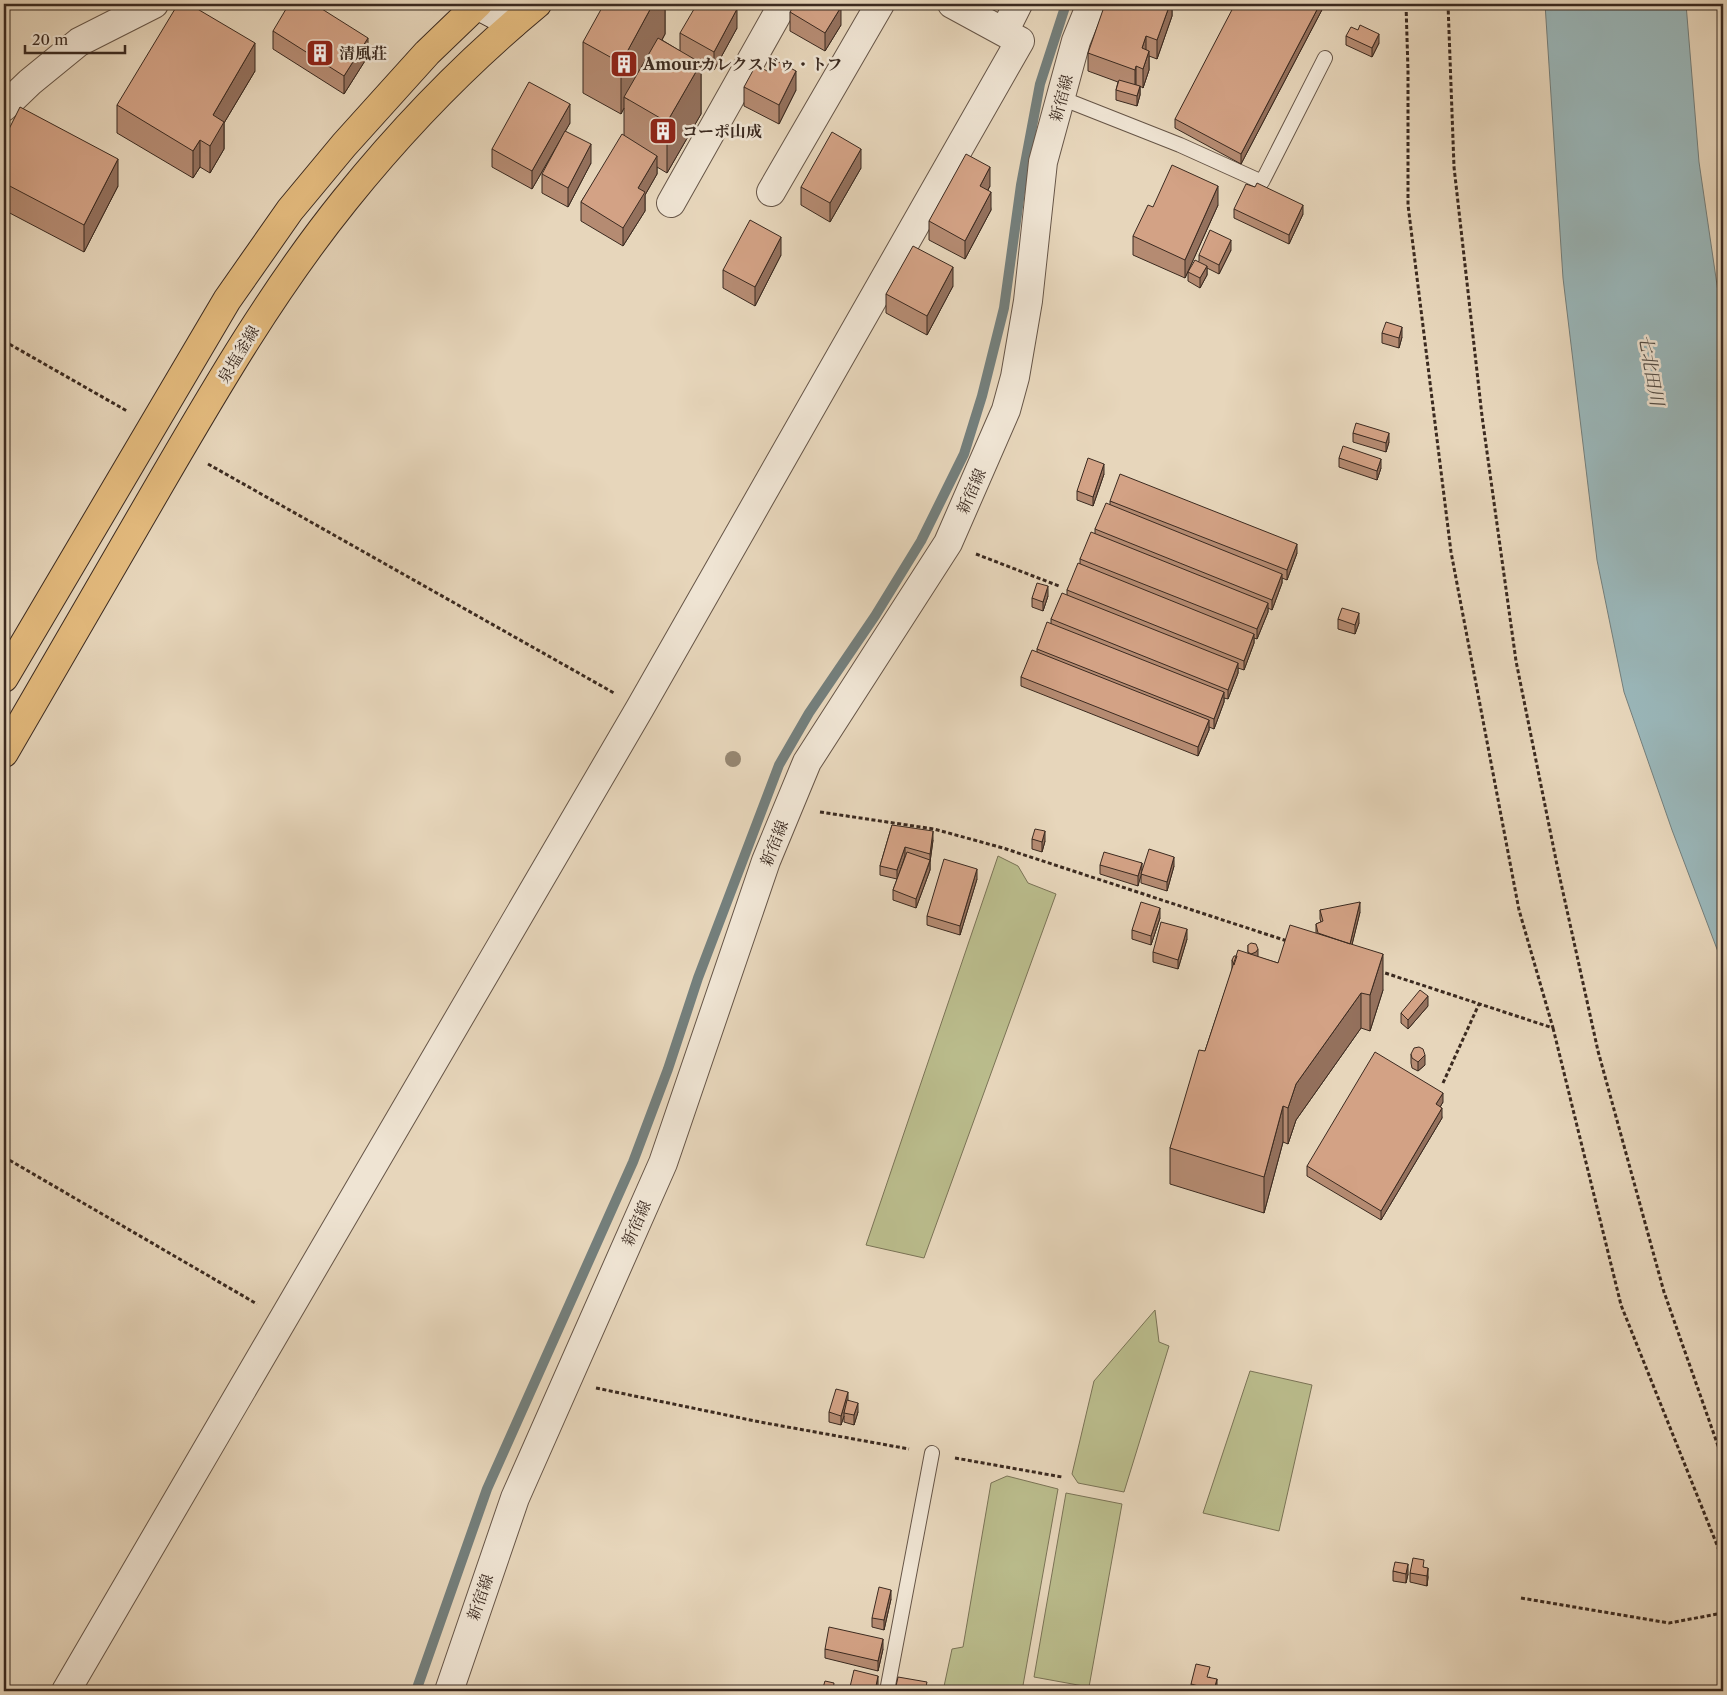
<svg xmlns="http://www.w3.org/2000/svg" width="1727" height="1695" font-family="'Libre Caslon Text','Noto Serif JP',serif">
<rect width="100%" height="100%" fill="#e7d6bb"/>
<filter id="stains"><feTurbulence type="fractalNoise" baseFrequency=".004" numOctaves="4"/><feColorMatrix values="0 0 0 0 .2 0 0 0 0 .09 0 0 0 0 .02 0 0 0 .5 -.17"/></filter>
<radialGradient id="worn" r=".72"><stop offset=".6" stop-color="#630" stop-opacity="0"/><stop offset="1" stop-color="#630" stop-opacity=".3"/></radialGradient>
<!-- green -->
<path fill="#babc8c" stroke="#7a7356" d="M998,856L1018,866L1028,883L1056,894L924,1258L866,1245Z
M1155,1310L1159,1342L1169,1346L1124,1492L1078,1483L1072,1474L1094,1381Z
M1250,1371L1312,1385L1279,1531L1203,1513Z
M1007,1476L1058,1489L1022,1691H943L952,1649L963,1647L991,1483Z
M1066,1493L1122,1504L1089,1687L1034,1677Z"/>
<!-- water -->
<path fill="#9ab7ba" stroke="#747f7c" d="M1545,4H1686L1699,162L1723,326V965L1672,830L1624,692L1597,560L1563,278Z"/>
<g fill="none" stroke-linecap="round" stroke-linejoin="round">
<!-- stream -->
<path stroke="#747f7c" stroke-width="10" d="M416,1691L487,1489L633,1162L668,1069L698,978L779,765L809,713L875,616L921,541L964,454L982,396L1004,308L1021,185L1040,84L1066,4"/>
<defs>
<path id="lane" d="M1061,98L1180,145L1262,182L1325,58
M887,1691L932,1453"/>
<path id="street" d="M1004,32L1018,4
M4,107L30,82L79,42L154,4
M771,192L880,4
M671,203L783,4
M66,1691L640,708L1020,41L952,4
M449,1691L515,1498L663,1163L766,861L807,762L948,543L1006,410L1015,377L1028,301L1043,162L1076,41L1091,4"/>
<path id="secondary" d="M477,5L513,24"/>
<path id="primary" d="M4,678L227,300L290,210L344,145L427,53L478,4
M4,753C56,664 108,574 160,484C217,386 274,288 345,200C402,129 467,62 537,4"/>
</defs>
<!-- lane casing -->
<use href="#lane" stroke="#665547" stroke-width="16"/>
<!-- street casing -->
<use href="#street" stroke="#665547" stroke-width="30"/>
<!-- secondary casing -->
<use href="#secondary" stroke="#3b2a20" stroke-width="30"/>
<!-- primary casing -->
<use href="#primary" stroke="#3b2a20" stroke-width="30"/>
<!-- path -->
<path stroke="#3b2a20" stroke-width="3" stroke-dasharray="4 2.5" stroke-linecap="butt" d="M1448,4L1454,167L1482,416L1516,661L1557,865L1598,1051L1664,1292L1723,1460
M4,341L127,411
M208,464L614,693
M976,554L1059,586
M820,812L934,829L1003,848L1287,941
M1379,971L1553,1028L1519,910L1451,552L1408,205V71L1406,4
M1553,1028L1621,1305L1723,1560
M1443,1083L1479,1004
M4,1157L257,1304
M596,1388L760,1422L909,1449
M955,1458L1062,1477
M1521,1598L1669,1623L1723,1613"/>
<!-- lane -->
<use href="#lane" stroke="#efe4d3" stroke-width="14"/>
<!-- street -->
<use href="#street" stroke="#efe4d3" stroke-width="28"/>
<!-- secondary -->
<use href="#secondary" stroke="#efe4d3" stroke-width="28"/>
<!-- primary -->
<use href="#primary" stroke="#e4bb7e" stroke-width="28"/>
</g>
<!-- trees -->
<circle fill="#968772" cx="733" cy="759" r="8"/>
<!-- wall -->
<path fill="#b58b72" stroke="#3b2a20" d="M665,4V34L662,40L680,51V33L737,28L714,70L701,63V114L667,173L657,167V174L645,195V211L623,246L581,221V202L624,135V108L621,114L583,93V42Z
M1172,4V16L1157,59L1149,56V70L1143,88L1140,86V95L1137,106L1116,100V90L1118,82L1088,71V53Z
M1325,4L1241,164L1175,128V119Z
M790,12L841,25L825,51L790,31Z
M273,31L368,56L344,94L273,49Z
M1346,36L1379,43L1372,57L1346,45Z
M255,71L224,123V149L210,173L200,167L193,178L117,133V105Z
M744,87L796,90L779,124L744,106Z
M570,123L532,189L492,167V149Z
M4,139L118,186L84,252L4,210Z
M591,163L568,207L542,193V174Z
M861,168L830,222L801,205V187Z
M990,186L988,190L991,210L965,259L929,240V221Z
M1218,205L1185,278L1133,255V236Z
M1234,209L1303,214L1289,244L1234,218Z
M1231,250L1219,274L1207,268V275L1200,288L1188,281V272L1199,261V255Z
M781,255L755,306L723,288V270Z
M953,286L927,335L886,313V294Z
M1382,333L1402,337L1399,348L1382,343Z
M1353,433L1389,442L1386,452L1353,442Z
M1339,458L1381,468L1377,480L1339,467Z
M1104,474L1093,506L1077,500V491Z
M1110,501L1297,553L1287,580L1282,578V583L1272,610L1268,608V612L1257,639L1254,638V643L1244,670L1238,668V673L1228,699L1224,698V702L1214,729L1209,727V730L1198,756L1021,686V677L1037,652V649L1051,624V619L1067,595V590L1080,565V559L1095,534V529L1110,504Z
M1048,596L1043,611L1032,607V598Z
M1338,619L1359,623L1355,634L1338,629Z
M892,825L933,840L930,862V870L916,908L893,900V890L897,879L880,875V866Z
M1032,839L1045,841L1042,852L1032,849Z
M1142,863L1138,886L1100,874V865Z
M1174,866L1167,891L1141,883V874Z
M977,879L960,935L927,925V916Z
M1320,910L1360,912L1352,944L1383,990L1370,1031L1361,1028L1296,1120L1288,1144L1283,1142L1264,1213L1170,1184V1148L1205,1051L1232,970V960L1237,956L1248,954V945L1258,957L1278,963L1316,933V924L1321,922L1320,919Z
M1160,918L1151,945L1132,939V930Z
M1187,939L1178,969L1153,962V952Z
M1428,1006L1408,1029L1401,1023V1013Z
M1411,1054L1425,1065L1418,1071L1412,1068L1411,1063Z
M1443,1102L1440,1107L1442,1118L1381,1220L1307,1176V1166Z
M848,1400L858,1412L854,1425L844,1422V1416L841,1425L829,1422V1412Z
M1424,1567L1428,1577L1427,1586L1410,1582V1573Z
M1393,1571L1408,1574L1406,1583L1393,1581Z
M891,1599L884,1630L872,1627V1618Z
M825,1649H883L878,1671L825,1658Z
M1210,1677L1217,1688L1216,1691H1191V1684Z"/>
<!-- shaded-wall -->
<path fill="#94715d" stroke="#3b2a20" d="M653,4H665V34L629,100L624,97V108L621,114V63Z
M1170,4H1172V16L1157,59V40Z
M1320,4H1325L1241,164V154Z
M841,7V25L825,51V33Z
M737,9V28L714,70V52Z
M1379,34V43L1372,57V48Z
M1146,36V55L1142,48Z
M368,38V56L344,94V76Z
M255,43V71L224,123V149L210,173V146L213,115Z
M1149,51V70L1143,88V69Z
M701,63V114L667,173V122Z
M1136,66V85L1135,89V70Z
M796,71V90L779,124V105Z
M1140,86V95L1137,106V96Z
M570,104V123L532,189V171Z
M200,140V167L193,178V151Z
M591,144V163L568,207V188Z
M861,149V168L830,222V203Z
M657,156V174L645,195V211L623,246V228L638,188Z
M118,159V186L84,252V225Z
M990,167V186L980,204V186Z
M1218,186V205L1185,278V260Z
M991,192V210L965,259V241Z
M1303,205V214L1289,244V235Z
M781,237V255L755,306V287Z
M1231,240V250L1219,274V265Z
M1207,266V275L1200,288V278Z
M953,267V286L927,335V316Z
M1402,327V337L1399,348V338Z
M1389,433V442L1386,452V443Z
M1381,459V468L1377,480V471Z
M1104,464V474L1093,506V497Z
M1297,544V553L1287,580V570Z
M1282,574V583L1272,610V600Z
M1048,586V596L1043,611V602Z
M1268,603V612L1257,639V629Z
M1359,613V623L1355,634V625Z
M1254,634V643L1244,670V661Z
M1238,663V673L1228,699V690Z
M1224,692V702L1214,729V719Z
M1209,720V730L1198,756V747Z
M933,831V840L930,862V870L916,908V899L930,861V854Z
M1045,831V841L1042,852V842Z
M905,847V856L897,880V870Z
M1174,857V866L1167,891V882Z
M1142,863V872L1138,886V876Z
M977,869V879L960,935V926Z
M1360,902V912L1350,953V944Z
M1160,908V918L1151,945V936Z
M1187,929V939L1178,969V960Z
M1258,949V959L1251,963V954Z
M1383,954V990L1370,1031V995Z
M1361,993V1028L1296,1120L1288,1144V1108L1296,1084Z
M1428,996V1006L1408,1029V1020Z
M1425,1055V1065L1418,1071V1062Z
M1443,1093V1102L1436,1114V1104Z
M1283,1106V1142L1264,1213V1177Z
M1442,1108V1118L1381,1220V1211Z
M848,1392V1401L844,1413V1416L841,1425V1416Z
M858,1403V1412L854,1425V1415Z
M1408,1564V1574L1406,1583V1574Z
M1428,1568V1577L1427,1586V1576Z
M891,1590V1599L884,1630V1620Z
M883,1639V1649L878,1671V1661Z
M878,1676V1685L877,1691H875Z
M1217,1679V1688L1216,1691H1214Z"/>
<!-- building -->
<path fill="#d3a285" stroke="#3b2a20" d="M178,4H189L255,43L213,115L224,122L210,146L200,140L193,151L117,105Z
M289,4H314L368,38L344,76L273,31Z
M604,4H653L621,63L583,42Z
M697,4H727L737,9L714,52L680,33Z
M795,4H836L841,7L825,33L790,12Z
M1105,4H1170L1157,40L1146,36L1142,48L1149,51L1143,69L1136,66L1135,70L1088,53Z
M1235,4H1320L1241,154L1175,119Z
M1360,25L1379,34L1372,48L1346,36L1351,27L1358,30Z
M658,38L701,63L667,122L624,97Z
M775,60L796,71L779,105L744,87L756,65L769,72Z
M1119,80L1140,86L1137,96L1116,90Z
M529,82L570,104L532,171L492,149Z
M20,107L118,159L84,225L4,183V139Z
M565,131L591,144L568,188L542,174Z
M832,132L861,149L830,203L801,187Z
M622,134L657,156L638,188L645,192L623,228L581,202Z
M966,154L990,167L980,186L991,192L965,241L929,221Z
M1172,165L1218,186L1185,260L1133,236L1148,205L1153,207Z
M1257,183L1303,205L1289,235L1234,209L1246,184L1255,187Z
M750,220L781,237L755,287L723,270Z
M1210,230L1231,240L1219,265L1199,255Z
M913,246L953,267L927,316L886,294Z
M1195,260L1207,266L1200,278L1188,272Z
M1386,322L1402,327L1399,338L1382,333Z
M1356,423L1389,433L1386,443L1353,433Z
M1343,446L1381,459L1377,471L1339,458Z
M1088,458L1104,464L1093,497L1077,491Z
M1120,474L1297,544L1287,570L1110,501Z
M1106,503L1282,574L1272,600L1095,529Z
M1091,532L1268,603L1257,629L1080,559Z
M1078,563L1254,634L1244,661L1067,590Z
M1037,583L1048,586L1043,602L1032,598Z
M1062,593L1238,663L1228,690L1051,619Z
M1342,608L1359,613L1355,625L1338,619Z
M1047,622L1224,692L1214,719L1037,649Z
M1032,650L1209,720L1198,747L1021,677Z
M892,825L933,831L930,854L905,847L897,870L880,866Z
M1035,829L1045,831L1042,842L1032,839Z
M1149,849L1174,857L1167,882L1141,874Z
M907,852L930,860L916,899L893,890Z
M1104,852L1142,863L1138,876L1100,865Z
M944,859L977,869L960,926L927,916Z
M1141,902L1160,908L1151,936L1132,930Z
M1360,902L1350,944L1318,933L1316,924L1323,921L1320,910Z
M1161,922L1187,929L1178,960L1153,952Z
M1290,925L1383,954L1370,995L1361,993L1296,1084L1288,1108L1283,1106L1264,1177L1170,1148L1199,1050L1205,1051L1238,950L1278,963Z
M1251,943L1256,944L1258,949L1256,952L1251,954L1248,952V945Z
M1234,956H1237L1234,965L1232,960Z
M1420,990L1428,996L1408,1020L1401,1013Z
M1419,1047L1423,1049L1425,1055L1418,1062L1412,1058L1411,1054L1414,1048Z
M1375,1052L1443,1093L1436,1104L1442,1108L1381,1211L1307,1166Z
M836,1389L848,1392L841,1416L829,1412Z
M847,1400L858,1403L854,1415L844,1413Z
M1413,1558L1424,1560L1423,1567L1428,1568L1427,1576L1410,1573Z
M1395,1562L1408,1564L1406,1574L1393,1571Z
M879,1587L891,1590L884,1620L872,1618Z
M829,1627L883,1639L878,1661L825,1649Z
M1196,1664L1210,1667L1207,1677L1217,1679L1214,1690L1191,1684Z
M854,1670L878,1676L875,1691H849Z
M898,1677L927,1682L925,1691H895Z
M825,1681L834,1683L833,1691H822Z"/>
<!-- icons -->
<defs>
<symbol id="building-square" viewBox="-11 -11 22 22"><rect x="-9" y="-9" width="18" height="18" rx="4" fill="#8f2418" stroke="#efe4d3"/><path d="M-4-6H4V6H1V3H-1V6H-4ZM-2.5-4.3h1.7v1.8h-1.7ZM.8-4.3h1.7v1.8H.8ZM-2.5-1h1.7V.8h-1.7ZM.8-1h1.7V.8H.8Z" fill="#fff"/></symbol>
</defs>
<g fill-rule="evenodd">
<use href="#building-square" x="304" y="37" width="32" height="32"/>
<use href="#building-square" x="608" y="48" width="32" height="32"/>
<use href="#building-square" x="647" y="115" width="32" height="32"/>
</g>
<g text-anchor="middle" stroke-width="5" stroke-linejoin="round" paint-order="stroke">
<!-- poi labels -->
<g font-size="16" font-weight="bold" fill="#3b2a20" stroke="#efe4d3" text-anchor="start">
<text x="339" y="59">清風荘</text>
<text x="643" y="70">Amourカレクスドゥ・トフ</text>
<text x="682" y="137">コーポ山成</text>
</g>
<!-- street labels -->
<g font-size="16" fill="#3b2a20" stroke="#efe4d3">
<text transform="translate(1061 98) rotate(-75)" y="6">新宿線</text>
<text transform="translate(238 354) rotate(-59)" y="6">泉塩釜線</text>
<text transform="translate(971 491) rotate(-66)" y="6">新宿線</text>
<text transform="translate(774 843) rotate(-68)" y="6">新宿線</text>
<text transform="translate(636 1223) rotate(-66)" y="6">新宿線</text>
<text transform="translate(480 1597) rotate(-71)" y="6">新宿線</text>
</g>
<!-- water labels -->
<g font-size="18" font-style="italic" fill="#534d46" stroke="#efe4d3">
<text transform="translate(1651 370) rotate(80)" y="6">七北田川</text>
</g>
</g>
<!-- margin -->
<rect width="1727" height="1695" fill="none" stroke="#e7d6bb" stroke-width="20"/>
<rect x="5" y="5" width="1717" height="1685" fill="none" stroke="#3b2a20" stroke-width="2.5"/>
<rect x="10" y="10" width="1707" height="1675" fill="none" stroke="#3b2a20"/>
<!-- scale -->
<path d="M25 45v8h100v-8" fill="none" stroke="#3b2a20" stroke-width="2.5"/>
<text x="32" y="45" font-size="15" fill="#3b2a20" stroke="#efe4d3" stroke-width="4" paint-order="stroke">20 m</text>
<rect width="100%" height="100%" filter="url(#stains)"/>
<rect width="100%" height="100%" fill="url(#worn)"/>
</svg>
